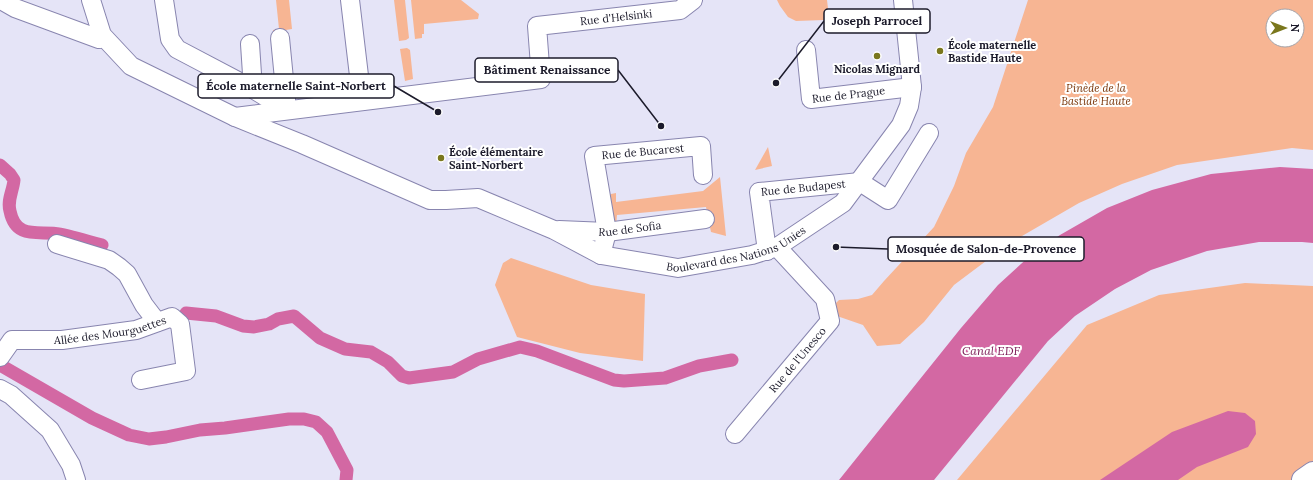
<svg xmlns="http://www.w3.org/2000/svg" width="1313" height="480" font-family="Lora,serif">
<rect width="100%" height="100%" fill="#e5e4f7"/>
<!-- green -->
<path fill="#f7b593" fill-rule="evenodd" d="M276,0H289L292,29L273,32V30L279,29Z
M394,0H405L409,38L406,40L399,41Z
M411,0H461L479,14L478,19L424,24V34H422V38L415,39Z
M777,0H827L829,17L824,20L796,21L788,17L780,6Z
M1028,0H1313V150L1292,148L1177,165L1122,184L1079,203L1010,243L954,285L924,322L900,344L877,346L863,325L837,316L835,304L839,300L858,299L872,295L884,281L934,227L954,186L966,153L993,107ZM1273,16H1297V40H1273Z
M407,48L410,50L413,79L405,81L400,49Z
M768,147L772,166L755,170Z
M720,177L726,236L711,232L706,207L617,215L616,227L612,224L608,197L611,194L616,193V202L703,191Z
M511,258L591,285L645,294L643,361L580,353L517,337L495,285L503,263Z
M1245,283L1313,286V480H957L1087,325L1159,295Z"/>
<!-- water -->
<path fill="#d368a3" d="M1280,167L1313,169V243L1302,242H1259L1207,251L1151,270L1115,289L1075,316L1048,341L934,480H839L961,328L998,285L1032,254L1060,235L1107,208L1152,190L1211,174Z
M1228,411L1245,413L1255,421L1256,434L1248,447L1197,467L1178,480H1100L1172,432Z"/>
<g fill="none" stroke-linecap="round" stroke-linejoin="round">
<!-- canal -->
<path stroke="#d368a3" stroke-width="13" d="M0,165L10,174L14,180C13,191 7,200 10,211C16,241 40,230 60,234C74,237 88,241 102,245
M186,313L216,316L243,326L254,327L269,324L278,319L294,316L320,338L345,349L371,352L388,362L402,376L409,378L453,372L478,359L520,347L537,351L614,380L624,381L665,378L699,366L732,360
M0,365L92,418L129,435L149,439L166,437L200,430L225,428L289,419H304L316,422L327,432L347,470L346,480"/>
<defs>
<g id="minor">
<path d="M1,0L15,8L99,39"/>
<path id="s1" d="M91,0L102,35L131,66L235,117L302,144L430,200H446L478,198L554,230L601,255L678,268L752,255L777,247L843,203L901,125L909,106L912,87L903,0"/>
<path d="M164,0L170,39L177,49L253,89L287,110"/>
<path d="M350,0L362,101"/>
<path d="M280,38L287,110"/>
<path d="M250,44L253,89"/>
<path id="s2" d="M806,50L811,99L912,87"/>
<path id="s3" d="M235,117L541,79L537,26L680,10L693,0"/>
<path id="s4" d="M559,230L607,232L705,219"/>
<path d="M57,244L109,260L119,267L127,274L144,305L157,322"/>
<path id="s5" d="M767,251L759,192L860,182L888,200L929,133"/>
<path id="s6" d="M601,255L607,232L594,156L701,146L703,175"/>
<path id="s7" d="M0,357L12,340H62L136,330L172,317L180,324L186,371L141,380"/>
<path d="M0,389L11,395L50,430L71,465L76,480"/>
<path id="s8" d="M735,434L830,321L825,299L777,247"/>
</g>
<path id="highway" d="M1303,480L1313,473"/>
</defs>
<!-- minor casing -->
<use href="#minor" stroke="#8885af" stroke-width="20"/>
<!-- highway casing -->
<use href="#highway" stroke="#8885af" stroke-width="24"/>
<!-- minor -->
<use href="#minor" stroke="#fff" stroke-width="18"/>
<!-- highway -->
<use href="#highway" stroke="#fff" stroke-width="22"/>
</g>
<!-- markers -->
<g fill="#7a771d" stroke="#fff" stroke-width="1.5">
<circle cx="940" cy="51" r="4"/>
<circle cx="877" cy="56" r="4"/>
<circle cx="441" cy="158" r="4"/>
</g>
<g text-anchor="middle" stroke-width="4" stroke-linejoin="round" paint-order="stroke">
<!-- street labels -->
<g font-size="11" fill="#1c1b2b" stroke="#fff">
<text dy="4" stroke="none"><textPath href="#s3" startOffset="441">Rue d'Helsinki</textPath></text>
<text dy="4" stroke="none"><textPath href="#s2" startOffset="87">Rue de Prague</textPath></text>
<text dy="4" stroke="none"><textPath href="#s6" startOffset="150">Rue de Bucarest</textPath></text>
<text dy="4" stroke="none"><textPath href="#s5" startOffset="104">Rue de Budapest</textPath></text>
<text dy="4" stroke="none"><textPath href="#s4" startOffset="71">Rue de Sofia</textPath></text>
<text dy="4" stroke="none"><textPath href="#s1" startOffset="730">Boulevard des Nations Unies</textPath></text>
<text dy="4" stroke="none"><textPath href="#s7" startOffset="120">Allée des Mourguettes</textPath></text>
<text dy="4" stroke="none"><textPath href="#s8" startOffset="97">Rue de l'Unesco</textPath></text>
</g>
<!-- poi labels -->
<g font-size="11" font-weight="bold" fill="#1c1b2b" stroke="#fff" text-anchor="start">
<text x="948" y="49">École maternelle<tspan x="948" dy="13">Bastide Haute</tspan></text>
<text x="877" y="73" text-anchor="middle">Nicolas Mignard</text>
<text x="449" y="156">École élémentaire<tspan x="449" dy="13">Saint-Norbert</tspan></text>
</g>
<!-- park labels -->
<g font-size="11" font-style="italic" fill="#7b370b" stroke="#fff">
<text x="1096" y="92">Pinède de la<tspan x="1096" dy="13">Bastide Haute</tspan></text>
</g>
<!-- water labels -->
<g font-size="12" font-style="italic" fill="#7c1b56" stroke="#fff">
<text x="991" y="355">Canal EDF</text>
</g>
</g>
<!-- callouts -->
<path fill="none" stroke="#1c1b2b" stroke-width="1.5" d="M776 83L824 21M661 126L618 70M438 112L394 86M836 247L888 249"/>
<g fill="#1c1b2b" stroke="#fff" stroke-width="1.5">
<circle cx="776" cy="83" r="4"/>
<circle cx="661" cy="126" r="4"/>
<circle cx="438" cy="112" r="4"/>
<circle cx="836" cy="247" r="4"/>
</g>
<g fill="#fff" stroke="#1c1b2b" stroke-width="1.5">
<rect x="824" y="9" width="106" height="24" rx="4"/>
<rect x="475" y="58" width="143" height="24" rx="4"/>
<rect x="198" y="74" width="196" height="24" rx="4"/>
<rect x="888" y="237" width="196" height="24" rx="4"/>
</g>
<g font-size="12" text-anchor="middle" font-weight="bold" fill="#1c1b2b">
<text x="877" y="25">Joseph Parrocel</text>
<text x="547" y="74">Bâtiment Renaissance</text>
<text x="296" y="90">École maternelle Saint-Norbert</text>
<text x="986" y="253">Mosquée de Salon-de-Provence</text>
</g>
<!-- north arrow -->
<g transform="translate(1285 28) rotate(90)"><circle r="19" fill="#ffffff" stroke="#a4a4aa"/>
<path d="M0-3L7 15L0 10L-7 15Z" fill="#7a771d"/>
<text y="-6" font-size="11" font-weight="bold" text-anchor="middle" fill="#1c1b2b">N</text>
</g>
</svg>
